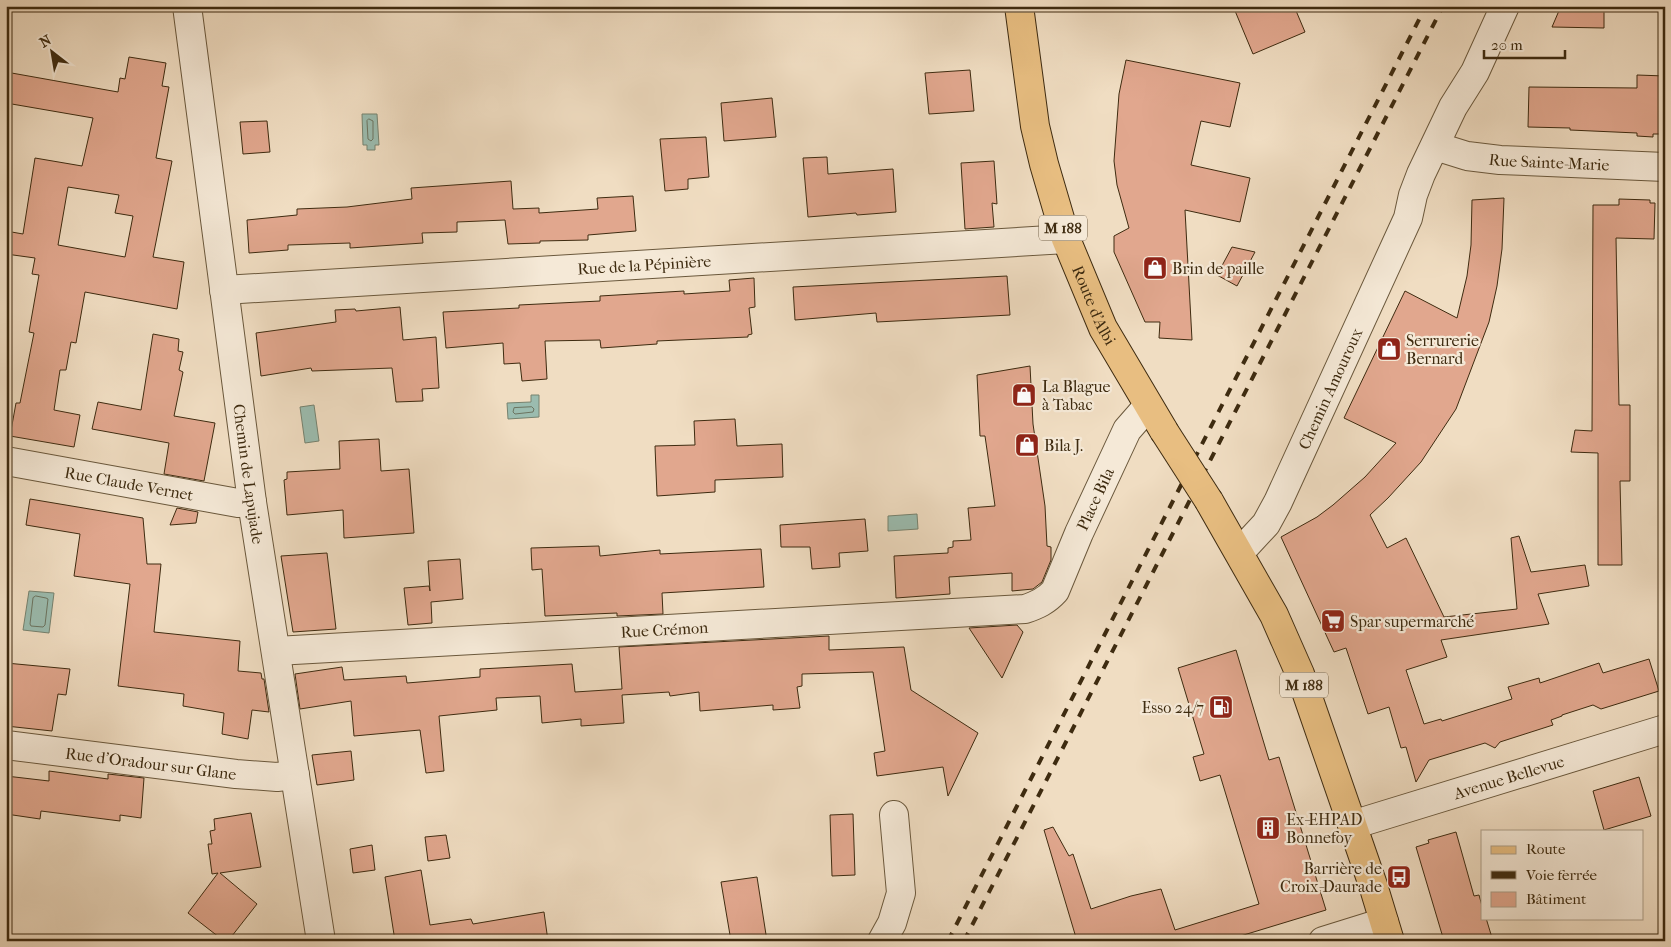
<svg xmlns="http://www.w3.org/2000/svg" width="1671" height="947" font-family="'IM FELL French Canon',serif">
<rect width="100%" height="100%" fill="#f0ddc2"/>
<filter id="stains"><feTurbulence type="fractalNoise" baseFrequency=".004" numOctaves="4"/><feColorMatrix values="0 0 0 0 .2 0 0 0 0 .09 0 0 0 0 .02 0 0 0 .5 -.17"/></filter>
<radialGradient id="worn" r=".72"><stop offset=".6" stop-color="#630" stop-opacity="0"/><stop offset="1" stop-color="#630" stop-opacity=".3"/></radialGradient>
<!-- water -->
<path fill="#9bbcaf" stroke="#76826f" d="M362,114H377L379,145H375V150H367V145H363Z
M531,395H539V417L508,419L507,403L531,402Z
M314,405L319,441L305,443L300,407Z
M917,514L918,529L888,531V516Z
M29,591L54,593L49,633L23,630Z"/>
<g fill="none" stroke-linecap="round" stroke-linejoin="round">
<!-- shore -->
<path stroke="#6c7460" stroke-width="1" d="M369,119L373,121V139L371,141L368,139L367,121Z
M532,407L534,409L533,412L515,414L513,412L514,408Z
M36,596L46,598L48,599L45,625L43,627L31,626L30,624L33,598Z"/>
</g>
<!-- building -->
<path fill="#e1a78e" stroke="#3e2b10" fill-rule="evenodd" d="M1233,6H1294L1305,32L1253,54Z
M1561,6H1604V28L1552,27Z
M129,57L166,63L162,86L169,87L156,158L172,161L153,257L184,262L177,309L85,292L76,343L71,342L66,370H60L54,410L80,415L74,447L10,436L16,403H20L34,333L29,332L39,275L32,274L35,258L6,254V231L23,234L35,158L82,166L93,118L6,103V72L118,92L120,78L125,79ZM68,187L119,195L115,213L133,216L125,257L58,245Z
M1126,60L1240,83L1230,127L1201,121L1191,165L1250,178L1240,222L1185,210L1192,340L1159,338L1160,322H1145L1114,252V236L1129,228L1117,185L1114,161L1119,94Z
M970,70L974,111L929,114L925,73Z
M1637,75L1665,76V134H1653V137L1637,136V133L1570,130V128L1528,127L1529,87L1637,88Z
M772,98L776,137L724,141L721,103Z
M267,121L270,152L243,154L240,122Z
M706,137L709,177L688,179V189L665,191L660,139Z
M827,157L828,174L893,169L896,212L857,215L856,213L808,217L803,158Z
M994,161L997,204L992,203L994,227L965,229L961,163Z
M511,181L513,209L539,208V213L598,209L597,198L633,196L636,231L588,235V240L540,241V243L508,244L505,220L457,222V232L422,233L423,243L350,248V243L288,245V250L249,253L247,220L297,215V209L347,207L412,199L411,188Z
M1504,198L1502,249L1497,286L1489,322L1456,409L1421,462L1388,498L1370,515L1387,548L1406,538L1444,617L1517,609L1511,538L1519,536L1531,572L1585,565L1589,586L1538,594L1549,624L1441,640L1447,657L1406,670L1424,724L1441,719L1442,721L1512,699L1508,687L1539,678L1540,683L1599,663L1603,673L1649,659L1659,691L1601,709L1593,705L1562,715V716L1551,720L1553,725L1500,742L1495,748L1485,743L1429,760L1416,782L1406,747L1401,748L1389,707L1368,714L1346,648L1334,652L1281,537L1317,517L1333,505L1365,477L1396,443L1344,418L1405,291L1457,318L1467,276L1471,245L1472,200Z
M1619,199L1650,200V203H1655L1654,239L1616,238L1619,405H1630V481H1620L1622,565H1598V453L1571,452L1575,430L1592,431L1593,205H1619Z
M1232,247L1255,252L1237,286L1217,275Z
M1007,276L1010,315L877,322L876,313L795,320L793,287Z
M754,278L755,307L749,308L752,334L748,335V337L657,341V344L601,348L600,340L545,341L547,379L522,381L520,363L504,364L503,343L446,348L443,312L519,308V305L600,301V296L684,291V294L730,291L729,280Z
M400,307L403,340L436,337L439,388L422,389L423,401L396,402L392,368L312,371L311,368L261,376L256,333L336,322L335,310L355,309L356,311Z
M153,334L179,339L178,351L183,352L179,370L183,372L174,416L215,423L204,481L164,474L169,443L92,429L98,402L141,410Z
M1030,366L1033,424L1045,506L1047,546L1051,547V560L1042,582L1033,589L1012,591V573L949,577L950,594L896,598L894,556L948,553V548L953,547V541L971,540L968,508L995,506L985,436H980L977,375Z
M735,419L737,446L782,444L783,477L715,480V492L657,496L655,446L695,445L694,421Z
M379,439L381,471L409,469L414,533L344,538L343,510L287,515L284,480L287,479V472L340,469L339,441Z
M30,499L143,518L147,564H161L154,632L240,641L238,671L261,673L262,679H264L269,712L252,710L248,739L222,734L224,713L183,706L184,694L118,686L130,584L74,576L80,534L26,525Z
M177,508L198,512L196,523L170,525Z
M865,519L868,551L839,553L840,567L812,569L810,547H781L780,525Z
M599,546L600,556L660,550V554L761,549L764,587L662,593L663,614L617,616V613L545,616L542,569L532,570L531,548Z
M327,553L336,629L293,632L281,556Z
M460,559L463,599L431,602L432,623L408,625L404,588L429,586L430,591L428,561Z
M1017,625L1023,632L1002,678L969,628Z
M829,636V650L904,647L911,690L978,733L948,796L943,767L877,776L874,753L885,751L873,672L802,674V686L797,687L800,708L773,710V705L700,711L699,692L670,696L669,692L622,695L624,723L581,726V719L542,723L540,696L496,698L497,710L439,716L444,771L426,773L420,730L354,736L351,701L300,709L295,674L342,667L344,680L406,676L407,683L480,677V669L572,664L575,692L622,689L619,647Z
M1236,650L1269,760L1279,757L1326,910L1224,941H1077L1044,830L1053,827L1069,856L1073,854L1091,909L1131,896L1161,889L1175,930L1259,904L1220,775L1200,781L1193,757L1204,754L1178,668Z
M6,663L70,669L66,695L58,694L52,731L6,726Z
M351,751L354,780L317,785L312,755Z
M49,771L108,779V774L144,778L141,818L120,815V821L41,811L40,819L6,814V776L49,781Z
M1639,777L1651,816L1604,830L1593,791Z
M251,813L261,867L220,873L257,904L228,941H224L188,913L218,873L212,874L208,844H212L210,831L215,830L214,819Z
M853,814L855,875L832,876L830,815Z
M1456,832L1474,896L1479,895L1482,906V918H1486L1493,941H1444L1416,847L1429,843L1428,840Z
M446,835L450,858L428,861L425,837Z
M372,845L375,870L353,873L350,849Z
M421,870L430,925L471,919L473,924L544,912L548,941H395L385,877Z
M757,877L767,941H731L721,882Z"/>
<g fill="none" stroke-linecap="round" stroke-linejoin="round">
<defs>
<g id="minor">
<path id="s1" d="M187,6L252,502L321,941"/>
<path id="s2" d="M1435,146L1467,156L1500,160L1665,167"/>
<path id="s3" d="M224,290L1066,239"/>
<path id="s4" d="M6,461L238,503L252,502"/>
<path id="s5" d="M1240,552L1266,524L1278,502L1408,218L1413,195L1421,174L1453,107L1475,72L1505,6"/>
<path id="s6" d="M276,651L1025,609C1037,605 1046,601 1055,591L1079,533L1127,430L1148,406"/>
<path id="s7" d="M6,745L236,774L277,777L295,775"/>
<path id="s8" d="M1352,825L1665,729"/>
<path d="M882,941L892,923L901,893L894,815"/>
<path d="M1323,941L1384,922"/>
</g>
<g id="primary">
<path id="s9" d="M1019,6L1035,126L1044,164L1066,239L1103,328L1164,431"/>
<path d="M1209,501L1274,615L1300,674L1373,885L1390,941"/>
</g>
</defs>
<!-- minor casing -->
<use href="#minor" stroke="#6a583c" stroke-width="30"/>
<!-- primary casing -->
<use href="#primary" stroke="#3e2b10" stroke-width="30"/>
<!-- minor -->
<use href="#minor" stroke="#f5e9d7" stroke-width="28"/>
<!-- primary -->
<use href="#primary" stroke="#e8be81" stroke-width="28"/>
<!-- rail -->
<path stroke="#3e2b10" stroke-width="4" stroke-dasharray="9 9" stroke-linecap="butt" d="M948,941L1426,6
M964,941L1443,6"/>
<defs>
<path id="primary-bridge" d="M1164,431L1209,501"/>
</defs>
<!-- primary-bridge casing -->
<use href="#primary-bridge" stroke="#3e2b10" stroke-width="30" stroke-linecap="butt"/>
<!-- primary-bridge -->
<use href="#primary-bridge" stroke="#e8be81" stroke-width="28"/>
</g>
<!-- icons -->
<defs>
<symbol id="shop-square" viewBox="-11 -11 22 22"><rect x="-9" y="-9" width="18" height="18" rx="4" fill="#8f2418" stroke="#f5e9d7"/><path d="M-5-2.5h2.3a2.7 3.5 0 0 1 5.4 0H5L5.5 6h-11ZM-1.5-2.5h3a1.5 2.3 0 0 0-3 0Z" fill="#fff"/></symbol>
<symbol id="supermarket-square" viewBox="-11 -11 22 22"><rect x="-9" y="-9" width="18" height="18" rx="4" fill="#8f2418" stroke="#f5e9d7"/><path d="M-6-5.5h2.5l.6 2H6L4.5 2H-2.5L-4.4-4H-6ZM-1.5 3.2a1.3 1.3 0 1 0 .1 0ZM3 3.2a1.3 1.3 0 1 0 .1 0Z" fill="#fff"/></symbol>
<symbol id="fuel-square" viewBox="-11 -11 22 22"><rect x="-9" y="-9" width="18" height="18" rx="4" fill="#8f2418" stroke="#f5e9d7"/><path d="M-5.5-6h7V0h2V4h1.3V-2.5L3-4.5l.8-.8L6-3V5H2.5V1h-1V6h-7ZM-4.2-4.7v3.2H.2V-4.7Z" fill="#fff"/></symbol>
<symbol id="building-square" viewBox="-11 -11 22 22"><rect x="-9" y="-9" width="18" height="18" rx="4" fill="#8f2418" stroke="#f5e9d7"/><path d="M-4-6H4V6H1V3H-1V6H-4ZM-2.5-4.3h1.7v1.8h-1.7ZM.8-4.3h1.7v1.8H.8ZM-2.5-1h1.7V.8h-1.7ZM.8-1h1.7V.8H.8Z" fill="#fff"/></symbol>
<symbol id="bus-square" viewBox="-11 -11 22 22"><rect x="-9" y="-9" width="18" height="18" rx="4" fill="#8f2418" stroke="#f5e9d7"/><path d="M-5-6H5V4H4V6H2V4H-2V6H-4V4H-5ZM-3.5-4V0h7V-4ZM-3.5 1.2v1.5H-2V1.2ZM2 1.2v1.5H3.5V1.2Z" fill="#fff"/></symbol>
</defs>
<g fill-rule="evenodd">
<use href="#shop-square" x="1141" y="254" width="28" height="28"/>
<use href="#shop-square" x="1375" y="335" width="28" height="28"/>
<use href="#shop-square" x="1010" y="381" width="28" height="28"/>
<use href="#shop-square" x="1013" y="431" width="28" height="28"/>
<use href="#supermarket-square" x="1319" y="607" width="28" height="28"/>
<use href="#fuel-square" x="1207" y="693" width="28" height="28"/>
<use href="#building-square" x="1254" y="814" width="28" height="28"/>
<use href="#bus-square" x="1385" y="863" width="28" height="28"/>
</g>
<g text-anchor="middle" stroke-width="4.5" stroke-linejoin="round" paint-order="stroke">
<!-- shield labels -->
<g fill="#f5e9d7" stroke="#75644c" stroke-width="1">
<rect x="1039" y="215.5" width="48" height="25" rx="4"/>
<rect x="1280" y="672.5" width="48" height="25" rx="4"/>
</g>
<g font-size="15" font-weight="bold" fill="#3e2b10">
<text x="1063" y="233">M 188</text>
<text x="1304" y="690">M 188</text>
</g>
<!-- street labels -->
<g font-size="16" fill="#3e2b10" stroke="#f5e9d7">
<text dy="6" stroke="none"><textPath href="#s2" startOffset="116">Rue Sainte-Marie</textPath></text>
<text dy="6" stroke="none"><textPath href="#s3" startOffset="421">Rue de la Pépinière</textPath></text>
<text dy="6" stroke="none"><textPath href="#s9" startOffset="310">Route d'Albi</textPath></text>
<text dy="6" stroke="none"><textPath href="#s5" startOffset="188">Chemin Amouroux</textPath></text>
<text dy="6" stroke="none"><textPath href="#s1" startOffset="472">Chemin de Lapujade</textPath></text>
<text dy="6" stroke="none"><textPath href="#s4" startOffset="125">Rue Claude Vernet</textPath></text>
<text dy="6" stroke="none"><textPath href="#s6" startOffset="886">Place Bila</textPath></text>
<text dy="6" stroke="none"><textPath href="#s6" startOffset="389">Rue Crémon</textPath></text>
<text dy="6" stroke="none"><textPath href="#s7" startOffset="146">Rue d'Oradour sur Glane</textPath></text>
<text dy="6" stroke="none"><textPath href="#s8" startOffset="164">Avenue Bellevue</textPath></text>
</g>
<!-- poi labels -->
<g font-size="16" fill="#3e2b10" stroke="#f5e9d7" text-anchor="start">
<text x="1172" y="274">Brin de paille</text>
<text x="1406" y="346">Serrurerie<tspan x="1406" dy="18">Bernard</tspan></text>
<text x="1042" y="392">La Blague<tspan x="1042" dy="18">à Tabac</tspan></text>
<text x="1044" y="451">Bila J.</text>
<text x="1350" y="627">Spar supermarché</text>
<text x="1204" y="713" text-anchor="end">Esso 24/7</text>
<text x="1286" y="825">Ex-EHPAD<tspan x="1286" dy="18">Bonnefoy</tspan></text>
<text x="1382" y="874" text-anchor="end">Barrière de<tspan x="1382" dy="18">Croix-Daurade</tspan></text>
</g>
</g>
<!-- margin -->
<rect width="1671" height="947" fill="none" stroke="#f0ddc2" stroke-width="25"/>
<rect x="8" y="8" width="1656" height="932" fill="none" stroke="#3e2b10" stroke-width="2.5"/>
<rect x="12" y="12" width="1646" height="922" fill="none" stroke="#3e2b10"/>
<!-- legend -->
<rect x="1481" y="830" width="162" height="90" fill="#f5e9d7" stroke="#ac9d87"/>
<rect x="1491" y="846" width="25" height="8" fill="#e8be81" stroke="#ac9d87"/>
<text x="1526" y="854" font-size="15" fill="#3e2b10">Route</text>
<rect x="1491" y="871" width="25" height="8" fill="#3e2b10" stroke="#ac9d87"/>
<text x="1526" y="880" font-size="15" fill="#3e2b10">Voie ferrée</text>
<rect x="1491" y="892" width="25" height="15" fill="#e1a78e" stroke="#ac9d87"/>
<text x="1526" y="904" font-size="15" fill="#3e2b10">Bâtiment</text>
<!-- north arrow -->
<g transform="translate(52 52) rotate(329)" stroke="#f5e9d7" stroke-width="4" paint-order="stroke">
<path d="M0-4L9 19L0 12L-9 19Z" fill="#3e2b10"/>
<text y="-8" font-size="14" font-weight="bold" text-anchor="middle" fill="#3e2b10">N</text>
</g>
<!-- scale -->
<path d="M1484 50v8h81v-8" fill="none" stroke="#3e2b10" stroke-width="2.5"/>
<text x="1491" y="50" font-size="15" fill="#3e2b10" stroke="#f5e9d7" stroke-width="4" paint-order="stroke">20 m</text>
<rect width="100%" height="100%" filter="url(#stains)"/>
<rect width="100%" height="100%" fill="url(#worn)"/>
</svg>
